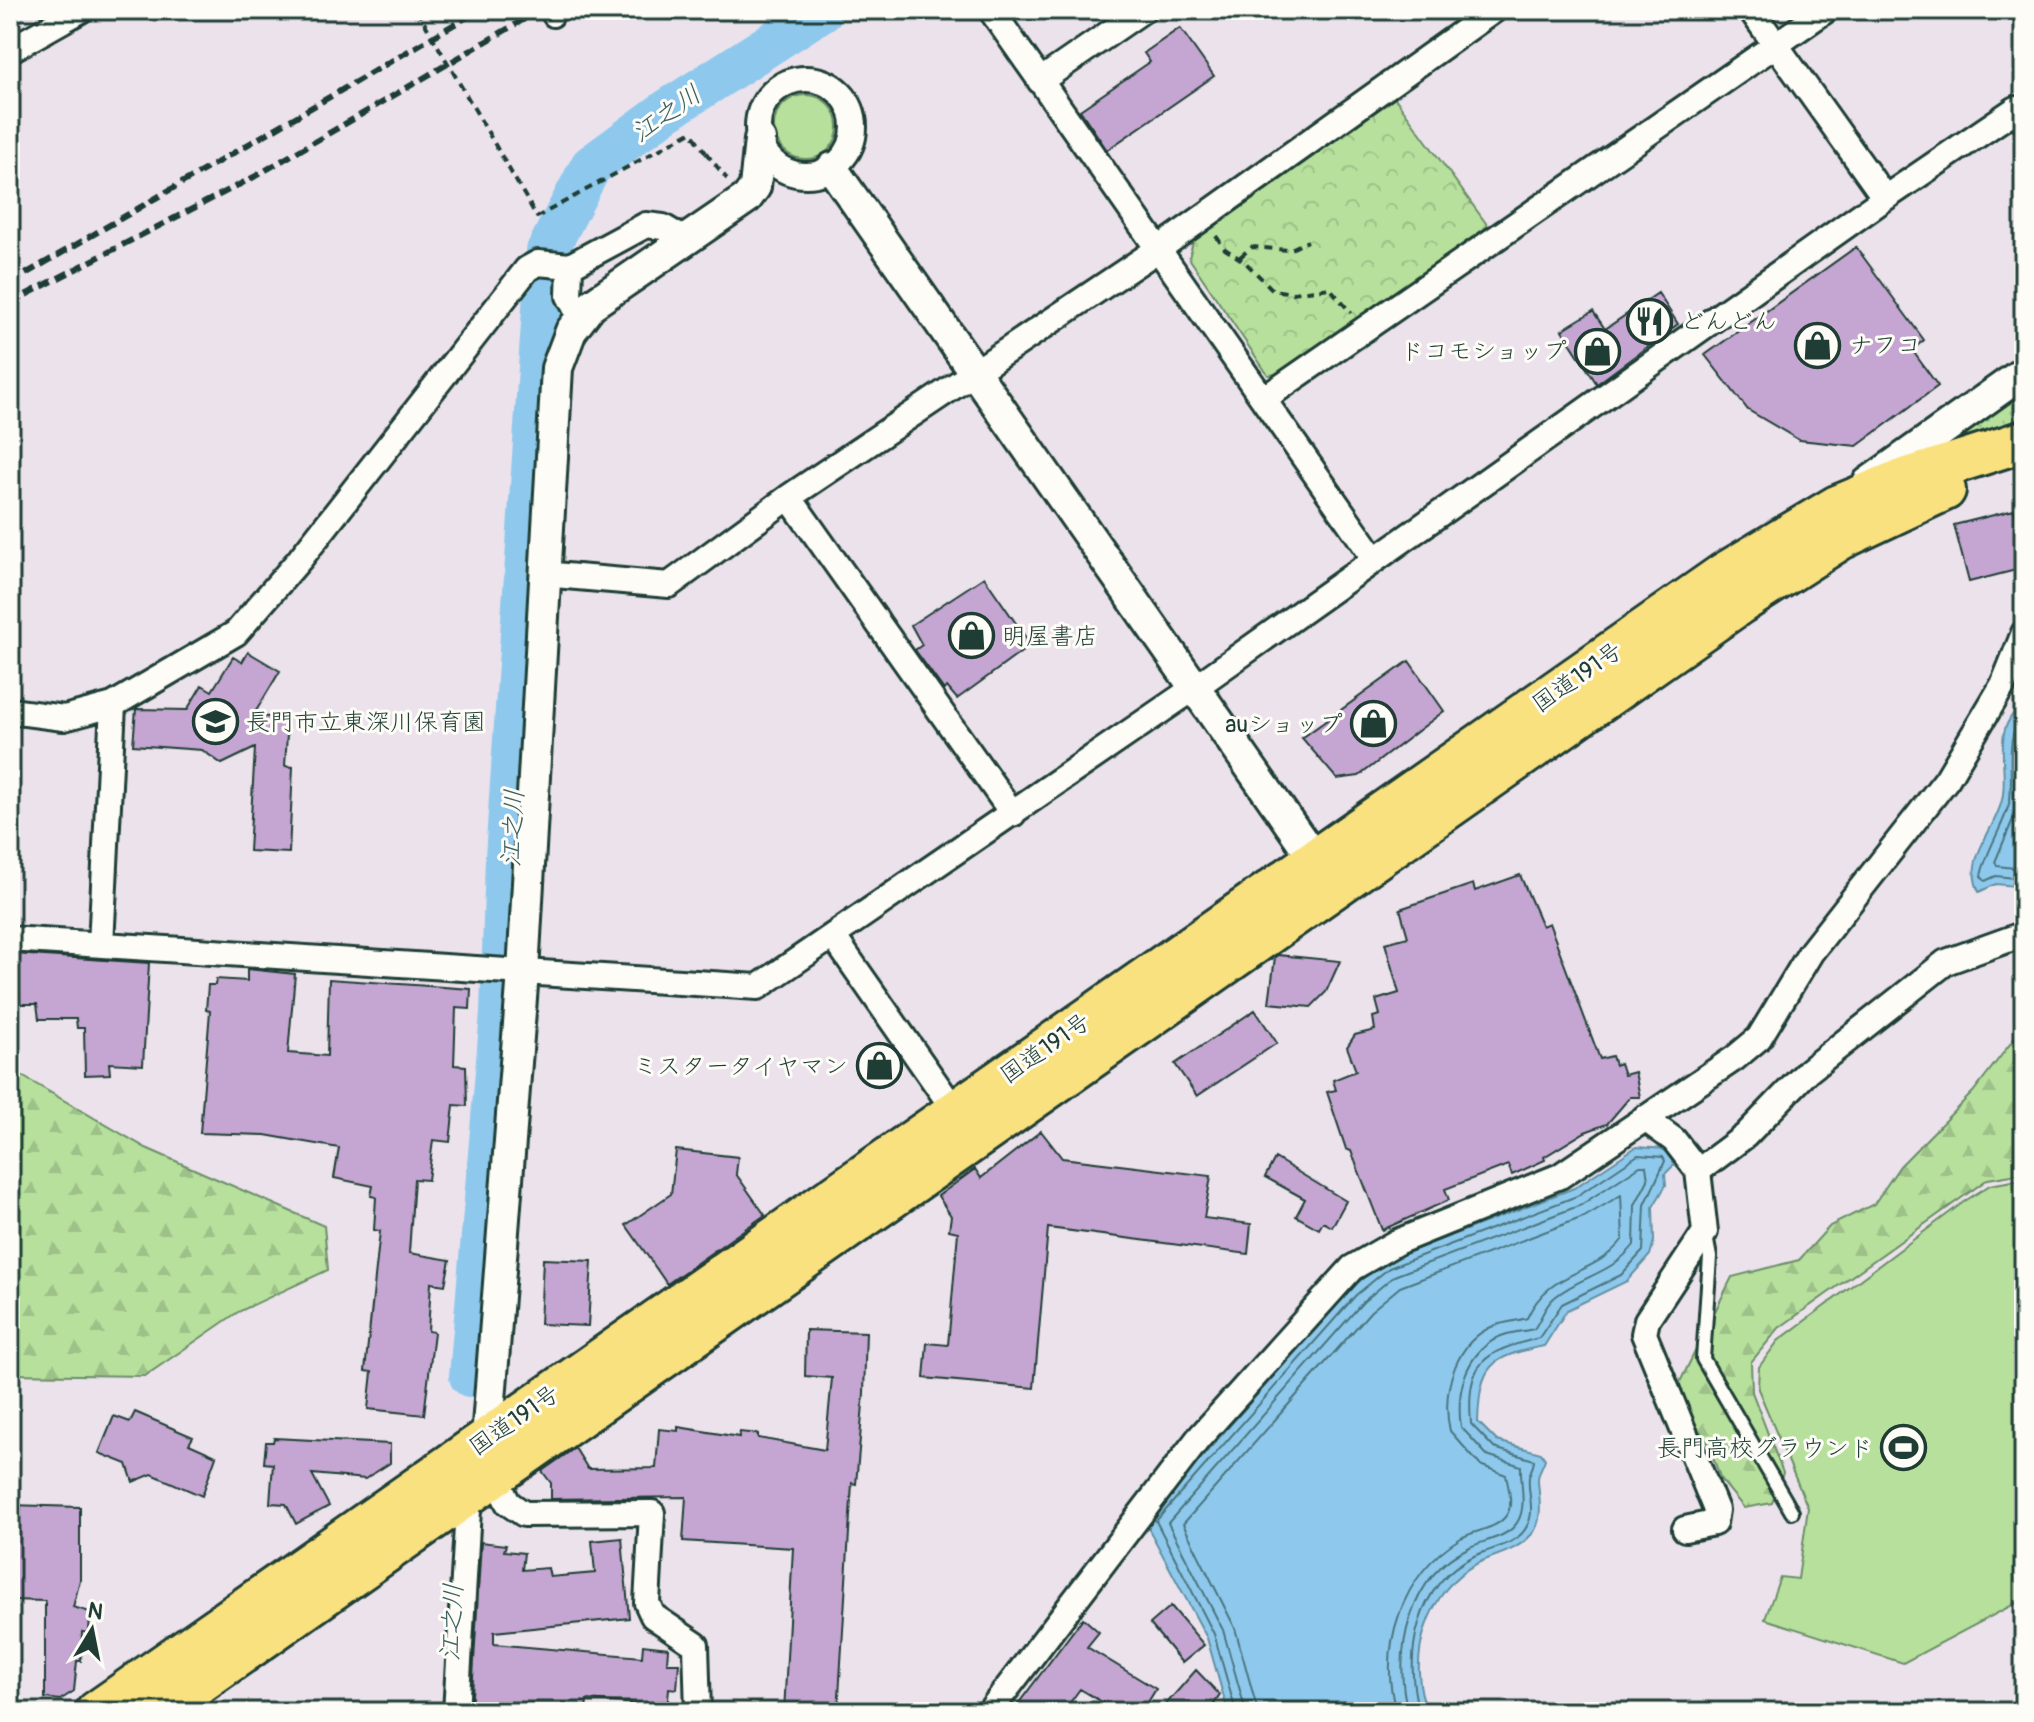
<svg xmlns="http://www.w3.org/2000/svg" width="2034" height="1722" font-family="Pangolin,'Klee One',sans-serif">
<defs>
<pattern id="grass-dots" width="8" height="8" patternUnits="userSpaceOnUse" patternTransform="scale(2)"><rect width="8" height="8" fill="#b7e09d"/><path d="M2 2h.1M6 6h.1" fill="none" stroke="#9dc188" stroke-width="1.8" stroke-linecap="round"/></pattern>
<pattern id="forest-firs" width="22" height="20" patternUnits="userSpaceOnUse" patternTransform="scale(2)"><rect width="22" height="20" fill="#b7e09d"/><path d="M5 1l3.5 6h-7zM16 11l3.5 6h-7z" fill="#9dc188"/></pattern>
<pattern id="park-crowns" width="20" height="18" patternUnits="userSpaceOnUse" patternTransform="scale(2)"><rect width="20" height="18" fill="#b7e09d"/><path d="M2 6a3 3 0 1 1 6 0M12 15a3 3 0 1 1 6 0" fill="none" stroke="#9dc188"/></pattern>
</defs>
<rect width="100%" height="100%" fill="#ece2ec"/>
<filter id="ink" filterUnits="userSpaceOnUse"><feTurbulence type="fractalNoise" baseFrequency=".0125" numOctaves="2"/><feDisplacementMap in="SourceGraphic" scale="16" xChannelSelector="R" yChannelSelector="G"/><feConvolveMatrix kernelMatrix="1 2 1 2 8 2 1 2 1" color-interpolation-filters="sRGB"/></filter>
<g filter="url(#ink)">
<!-- grass -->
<path fill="url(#grass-dots)" stroke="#6b8e68" stroke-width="2" d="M2024,386V426L1942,453L1936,445Z"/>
<!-- forest -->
<path fill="url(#forest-firs)" stroke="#6b8e68" stroke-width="2" d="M2024,1026V1173L1988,1179L1779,1328L1751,1362L1752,1392L1783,1473L1772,1503L1744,1508L1721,1480L1708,1443L1681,1403L1678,1386L1732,1277L1799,1260L1830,1226L1874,1204L1900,1166L1973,1092Z
M10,1069L146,1148L324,1226L328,1270L238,1312L145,1376L10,1374Z"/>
<!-- park -->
<path fill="url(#park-crowns)" stroke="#6b8e68" stroke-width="2" d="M1395,98L1488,226L1281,374L1268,375L1189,258L1193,242Z"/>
<!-- garden -->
<path fill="#b7e09d" stroke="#6b8e68" stroke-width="2" d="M774 127a32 32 0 1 1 64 0a32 32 0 1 1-64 0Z
M2024,1179V1599L1903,1663L1765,1619L1780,1577L1798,1579L1808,1508L1758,1389L1759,1367L1778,1341L1965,1201L1990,1185Z"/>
<!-- water -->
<path fill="#8ec9ed" stroke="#6291a3" stroke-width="2" d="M2024,665V887L1996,884L1979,892C1963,858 1994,833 2002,800C2007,778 2000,755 2004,733C2007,715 2023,708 2024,690L2013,686Z
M1636,1147L1668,1149L1677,1162L1665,1174L1666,1185L1653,1207L1654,1241L1650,1255L1627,1281L1567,1310L1544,1346C1489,1357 1480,1365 1478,1422L1497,1441L1541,1453L1545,1459C1543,1466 1537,1474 1538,1481C1539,1497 1544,1521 1532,1534C1517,1551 1497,1554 1478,1563C1427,1588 1405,1662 1428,1712H1228L1207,1638L1145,1522L1350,1289L1385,1261L1574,1188Z"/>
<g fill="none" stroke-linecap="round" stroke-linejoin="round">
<!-- shore -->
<path stroke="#4b757e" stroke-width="2" d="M2024,713C2003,737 2014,770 2010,799C2006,823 1987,847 1981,876L1985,881L1996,876L2024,879
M2024,730L2019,805L1995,862L1997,866L2024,869
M1236,1712L1214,1634L1156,1521L1356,1295L1389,1268L1577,1196L1638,1155L1663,1157L1665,1161L1645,1205L1643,1251L1621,1275L1562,1304L1539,1338C1483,1352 1466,1361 1471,1424L1494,1448L1534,1460C1534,1466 1530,1471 1529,1477C1527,1494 1536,1509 1527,1526C1518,1545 1491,1548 1474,1556C1416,1584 1403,1656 1419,1712
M1246,1712L1223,1630L1168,1523L1363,1302L1394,1276L1581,1205L1640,1166H1646L1648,1180L1635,1205L1634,1245C1610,1275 1582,1275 1555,1297C1544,1306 1542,1318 1534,1329C1522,1332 1507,1332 1497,1338C1464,1356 1456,1393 1461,1427L1487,1455L1521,1466C1520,1483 1527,1505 1518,1521C1510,1537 1485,1540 1470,1547C1409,1575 1392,1653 1408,1712
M1258,1712L1235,1628L1183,1524L1371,1311L1400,1287L1586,1216L1621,1195L1623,1239C1593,1278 1550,1268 1527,1318C1517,1321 1506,1322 1496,1325C1455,1340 1441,1392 1450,1431L1480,1465L1506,1475C1508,1488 1515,1506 1505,1517C1494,1530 1475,1530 1461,1538C1401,1574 1378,1647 1396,1712"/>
<!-- river -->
<path stroke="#8ec9ed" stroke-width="42" d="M547,251L591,166L666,111L823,10
M470,1376L501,1013L506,857L545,279"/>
</g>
<!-- building -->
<path fill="#c5a6d2" stroke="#1f3d34" stroke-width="2" d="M1180,28L1214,76L1107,150L1080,110L1150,62L1144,53Z
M1856,247L1924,340L1912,350L1938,386L1857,446L1799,440L1748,410L1705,355Z
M1658,293L1678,324L1597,384L1562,330L1593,311L1605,329Z
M2014,510L2024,548V568L1969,582L1954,525Z
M984,577L1031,645L957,699L947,687L944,690L915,650L922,645L911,625Z
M248,652L280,671L253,716L288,718L285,766L293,767L289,853L249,851L255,748L222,764L202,750L133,745L136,709L187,710L202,685L212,691L233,657L242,662Z
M1409,661L1444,711L1359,776L1337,779L1302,738Z
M1520,875L1542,926L1549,923L1600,1059L1612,1056L1615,1065L1620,1063L1624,1075L1635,1072L1640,1097H1630L1607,1124L1585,1132L1544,1157L1545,1160L1512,1175L1508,1165L1445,1189L1449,1200L1382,1230L1351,1151L1346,1149L1327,1092L1336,1090L1333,1080L1356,1071L1347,1047L1355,1035L1375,1030L1373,1017L1380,1015L1376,1000L1399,993L1385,943L1408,937L1400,909L1473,884L1475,891Z
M14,954L149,963L143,1065L109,1063L110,1074L85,1075L84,1028H77L76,1019H39L37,1004H20Z
M1278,955L1340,961L1326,992L1311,1007L1269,1003L1275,957Z
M247,969L295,974L288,1053L327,1056L329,979L471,989L470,1009L456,1008L454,1065L466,1066L467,1106L454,1105L450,1142L433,1140L428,1180L414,1179L409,1253L450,1260L445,1285L431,1283L428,1331L434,1332L424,1415L368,1409L372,1372L365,1371L380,1231L374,1230L376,1197L371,1196L373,1186L334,1178L339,1148L265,1135L200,1133L210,1011L206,1010L208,985H215L216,979L247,981Z
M1255,1010L1277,1043L1197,1096L1175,1064Z
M1041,1131L1062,1158L1211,1176L1204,1218L1251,1224L1248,1254L1048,1228L1034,1388L924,1378L927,1343L948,1345L958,1232L949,1230L951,1216L938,1196L975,1169L981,1178Z
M676,1150L738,1157L736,1174L765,1215L667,1284L626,1225L671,1194Z
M1275,1158L1346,1201L1332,1227L1323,1222L1319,1229L1296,1216L1305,1199L1265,1177Z
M543,1259L592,1261L588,1326L540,1324Z
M806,1330L866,1332L864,1393L856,1484L852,1483L838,1712H784L793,1548L683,1541L686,1497L551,1499V1483L542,1471L575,1448L588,1469L656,1468L659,1429L678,1431V1427L739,1437L740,1432L758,1434V1438L825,1450L832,1378L805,1376Z
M135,1412L193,1437L189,1444L216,1456L202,1496L152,1474L133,1482L127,1464L99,1453L114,1416L130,1422Z
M274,1438L390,1444V1463L365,1479L312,1474L329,1506L296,1524L286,1504L270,1503L273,1464L264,1463L266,1442H273Z
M10,1505L80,1507V1580L73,1607L90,1612L89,1633L82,1632L81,1661H77L74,1691L60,1700L45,1698V1601L10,1600Z
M622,1538L629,1618L494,1632V1644L642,1657L643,1645L668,1648L667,1663H679L677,1689L669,1688L667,1712H637L638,1704L587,1700L586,1712H471L481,1542L506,1545L504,1551L524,1553L522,1570L548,1568L550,1577L595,1573L592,1541Z
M1171,1606L1204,1645L1182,1663L1150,1624Z
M1083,1618L1099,1632L1087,1647L1156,1689L1142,1712H1119L1080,1689L1063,1712H1012Z
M1196,1670L1220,1695L1209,1712H1159Z"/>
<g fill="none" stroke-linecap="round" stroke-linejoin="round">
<defs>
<path id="service" d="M1706,1236L1710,1257L1703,1359L1792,1512"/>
<path id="pedestrian" d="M549,10L553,17"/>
<path id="minor" d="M991,10L1375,559
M1751,10L1885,198
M10,50L81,10
M758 127a48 48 0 1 1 96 0a48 48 0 1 1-96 0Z
M1040,81L1143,10
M570,266L569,296L580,317
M1265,398L1826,10
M789,497L1013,814
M543,574L669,585L789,497L1160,248L1494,10
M113,705L236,633L300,559L527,269L538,263L570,266L646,225L663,227L685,240
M10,711L64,718L113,705L101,945
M833,936L955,1111
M10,939L758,987L1197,686L1885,198L2016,109L2024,121
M1644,1118L1674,1140L1698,1171L1705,1232L1647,1320L1644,1334L1716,1510L1714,1523L1685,1529
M1698,1171L1745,1136L1808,1071L1946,962L2024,934
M495,1476L508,1503L524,1514L652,1513L647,1603L653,1616L696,1645L698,1712
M456,1712L469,1493
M989,1712L1198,1439L1352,1268L1397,1242L1560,1176L1735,1058L1759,1038L1811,952L1947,779L2003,685L2024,633"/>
<path id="tertiary" d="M832,168L1327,877
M1868,483L2024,372
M490,1454L487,1439L523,972L557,368L571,331L591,305L747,198L755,187L760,140"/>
<path id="trunk" d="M96,1712L1723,574L1837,506L1895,482L2024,441
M158,1712L1738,605L1841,539L1945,490"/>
</defs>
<!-- service casing -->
<use href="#service" stroke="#1f3d34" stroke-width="18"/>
<!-- pedestrian casing -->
<use href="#pedestrian" stroke="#1f3d34" stroke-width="24"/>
<!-- minor casing -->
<use href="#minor" stroke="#1f3d34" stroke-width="30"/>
<!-- tertiary casing -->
<use href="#tertiary" stroke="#1f3d34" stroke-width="36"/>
<!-- trunk casing -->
<use href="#trunk" stroke="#1f3d34" stroke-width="46"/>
<!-- path -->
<path stroke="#1f3d34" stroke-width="4" stroke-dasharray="8 6" stroke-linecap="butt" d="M706,153L727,179
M1216,236L1225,249L1245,262L1273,290L1293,293L1330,288L1351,313
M1240,257L1252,247L1289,250L1308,241"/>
<!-- service -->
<use href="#service" stroke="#fdfcf7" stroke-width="12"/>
<!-- pedestrian -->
<use href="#pedestrian" stroke="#fdfcf7" stroke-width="18"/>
<!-- minor -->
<use href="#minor" stroke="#fdfcf7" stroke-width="24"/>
<!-- tertiary -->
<use href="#tertiary" stroke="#fdfcf7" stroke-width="30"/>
<!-- trunk -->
<use href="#trunk" stroke="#fae180" stroke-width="40"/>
<!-- rail -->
<path stroke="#1f3d34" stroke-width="6" stroke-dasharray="12 6" stroke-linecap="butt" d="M10,283L479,10
M10,303L254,177L540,10"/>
<!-- path-bridge -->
<path stroke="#1f3d34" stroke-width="4" stroke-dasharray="8 6" stroke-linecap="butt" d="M417,10L537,217L691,132L706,153"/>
</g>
</g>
<!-- icons -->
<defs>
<symbol id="restaurant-ring" viewBox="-11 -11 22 22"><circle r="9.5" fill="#fdfcf7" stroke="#1f3d34" stroke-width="1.5"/><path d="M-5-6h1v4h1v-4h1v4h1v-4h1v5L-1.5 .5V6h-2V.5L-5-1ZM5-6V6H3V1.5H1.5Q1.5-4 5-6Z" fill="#1f3d34"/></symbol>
<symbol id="shop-ring" viewBox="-11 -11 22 22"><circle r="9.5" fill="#fdfcf7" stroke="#1f3d34" stroke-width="1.5"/><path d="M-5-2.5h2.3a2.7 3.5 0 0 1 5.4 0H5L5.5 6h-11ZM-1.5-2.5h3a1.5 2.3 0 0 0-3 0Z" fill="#1f3d34"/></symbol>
<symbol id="school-ring" viewBox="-11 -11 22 22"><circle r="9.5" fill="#fdfcf7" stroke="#1f3d34" stroke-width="1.5"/><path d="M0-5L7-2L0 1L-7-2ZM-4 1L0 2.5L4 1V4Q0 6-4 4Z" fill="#1f3d34"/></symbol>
<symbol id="stadium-ring" viewBox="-11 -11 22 22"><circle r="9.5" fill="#fdfcf7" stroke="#1f3d34" stroke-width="1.5"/><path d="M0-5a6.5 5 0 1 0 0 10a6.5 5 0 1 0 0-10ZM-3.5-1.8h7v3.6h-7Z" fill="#1f3d34"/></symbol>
</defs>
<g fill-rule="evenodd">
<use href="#restaurant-ring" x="1624" y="296" width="51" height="51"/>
<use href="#shop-ring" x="1792" y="320" width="51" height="51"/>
<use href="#shop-ring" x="1572" y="326" width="51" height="51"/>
<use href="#shop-ring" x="946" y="610" width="51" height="51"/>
<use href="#school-ring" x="190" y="696" width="51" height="51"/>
<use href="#shop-ring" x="1348" y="698" width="51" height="51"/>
<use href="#shop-ring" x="854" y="1040" width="51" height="51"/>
<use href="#stadium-ring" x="1878" y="1422" width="51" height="51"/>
</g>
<g text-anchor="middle" stroke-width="6" stroke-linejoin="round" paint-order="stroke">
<!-- poi labels -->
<g font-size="24" fill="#1f3d34" stroke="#fdfcf7" text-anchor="start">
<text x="1680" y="329">どんどん</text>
<text x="1849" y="353">ナフコ</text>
<text x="1567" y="359" text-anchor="end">ドコモショップ</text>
<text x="1002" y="644">明屋書店</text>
<text x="246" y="730">長門市立東深川保育園</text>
<text x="1343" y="732" text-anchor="end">auショップ</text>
<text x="848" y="1074" text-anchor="end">ミスタータイヤマン</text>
<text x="1873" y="1456" text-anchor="end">長門高校グラウンド</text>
</g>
<!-- street labels -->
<g font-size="24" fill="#1f3d34" stroke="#fdfcf7">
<text transform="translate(1577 677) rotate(-35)" y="8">国道191号</text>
<text transform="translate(1045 1048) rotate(-35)" y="8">国道191号</text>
<text transform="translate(514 1420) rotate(-35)" y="8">国道191号</text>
</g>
<!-- water labels -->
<g font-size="26" font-style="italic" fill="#3b6062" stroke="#fdfcf7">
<text transform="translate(666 113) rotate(-35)" y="9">江之川</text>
<text transform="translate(512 828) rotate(-87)" y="9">江之川</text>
<text transform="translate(451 1622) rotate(-87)" y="9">江之川</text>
</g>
</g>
<!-- margin -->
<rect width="2034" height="1722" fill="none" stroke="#fdfcf7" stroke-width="40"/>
<rect x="20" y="20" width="1994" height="1682" fill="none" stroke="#1f3d34" stroke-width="3" filter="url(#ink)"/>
<!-- north arrow -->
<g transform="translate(92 1630) rotate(10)" stroke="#fdfcf7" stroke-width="6" paint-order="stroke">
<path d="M0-6L14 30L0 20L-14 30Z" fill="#1f3d34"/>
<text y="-12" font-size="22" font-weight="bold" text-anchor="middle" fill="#1f3d34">N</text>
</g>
</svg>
